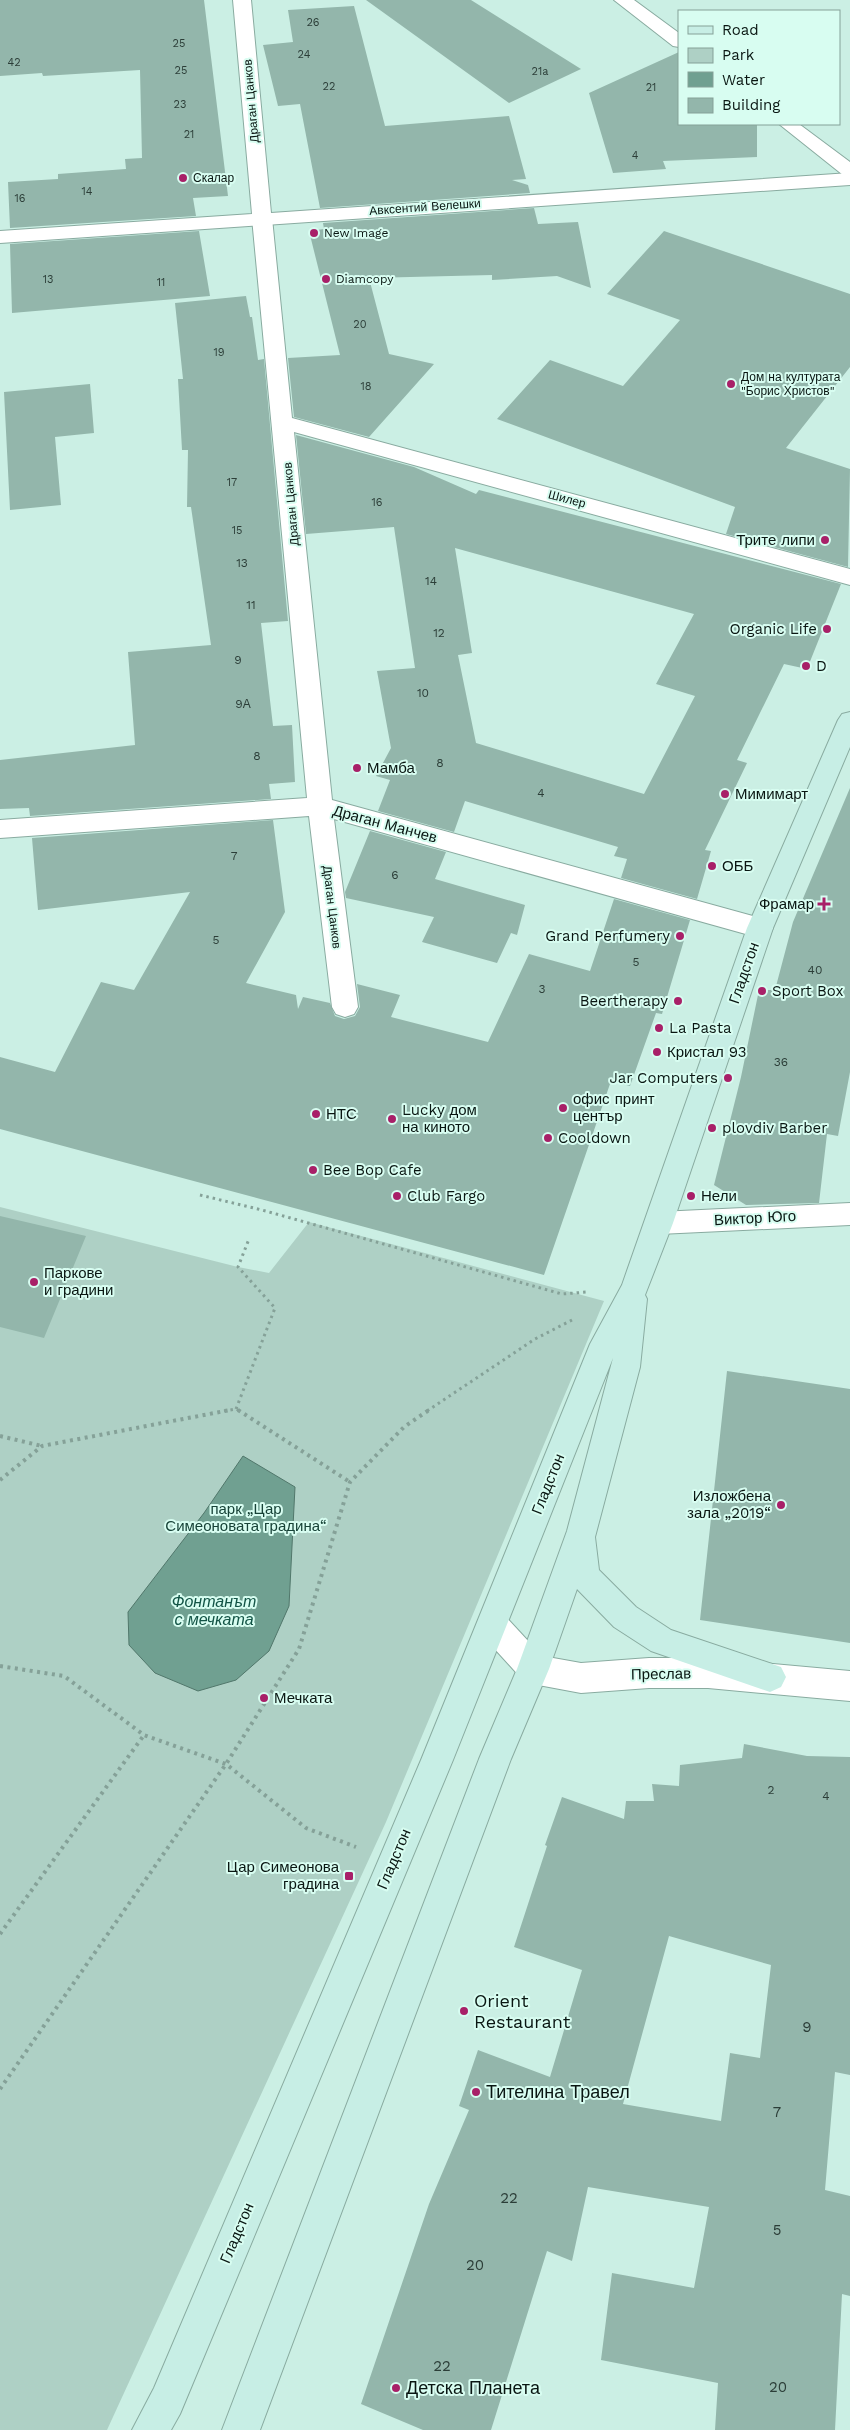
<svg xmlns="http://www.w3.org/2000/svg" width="850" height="2430" font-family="'Work Sans',sans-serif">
<rect width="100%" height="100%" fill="#cbefe4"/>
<!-- green -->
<path fill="#aed0c5" d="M0,1207L238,1267L269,1273L309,1222L604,1301L386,1822L107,2430H0Z"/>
<!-- water -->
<path fill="#70a091" stroke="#51776b" d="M243,1456L295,1487L289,1606L269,1651L236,1680L198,1691L155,1673L129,1645L128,1612L204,1513Z"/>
<!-- building -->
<path fill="#93b6ab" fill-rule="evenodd" d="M0,0H204L228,196L193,198L196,216L10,228L8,182L58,179V174L126,169L125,159L142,158L140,70L43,76L42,73L0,76Z
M366,0H471L581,69L509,103Z
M354,6L385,126L509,116L526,179L512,180L528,185L530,193L320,208L300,104L278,106L263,45L293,42L288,10Z
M679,52V124H757V157L663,161L666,169L613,173L589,93Z
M534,208L538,224L578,222L591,288L557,276L492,280V275L369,278L389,354L434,364L369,437L294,417L288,358L340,355L309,231L324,229L323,223Z
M199,231L210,296L12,313L10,244Z
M664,231L850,294V367L786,448L850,469L848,567L726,534L735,507L497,419L550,360L623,386L680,320L607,294Z
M246,296L250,317H252L258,360L264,359L288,621L261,623L273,726L292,725L295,782L269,784L271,799L30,816L29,808L0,809V760L135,745L128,652L211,645L191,507H187L188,450H182L178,379H183L175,303Z
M90,384L94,433L55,437L61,505L10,510L4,392Z
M296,435L414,467L476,494L479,490L841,584L807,669L784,664L737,760L747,763L705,850L711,851L697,899L621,878L627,859L614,856L618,847L465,801L454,832L378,811L390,780L376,776L391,748L377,671L415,668L394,527L306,534ZM455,548L694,614L656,684L695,696L644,794L476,743L458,655L472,653Z
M850,788V1072L838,1136L827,1134L819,1203L746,1205L714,1185L741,1077L759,990H775L793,922Z
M273,820L285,912L246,983L296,995L298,1009L303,997L330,1003L335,1016L344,1019L355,1016L360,1007L357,984L400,995L391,1017L488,1042L529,954L590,971L614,899L690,920L662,1014L656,1013L630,1086L611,1081L544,1275L0,1129V1057L55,1072L101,982L134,990L190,892L38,910L32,838Z
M370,831L446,852L435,879L525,905L517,935L511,933L497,963L422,942L434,917L346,898L345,892Z
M0,1216L86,1236L44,1338L0,1327Z
M727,1371L850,1389V1643L700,1620Z
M744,1744L807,1756L850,1757V2075L835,2072L825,2190L850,2196V2296L842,2294L835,2430H715L718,2383L601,2360L612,2273L694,2288L709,2207L588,2187L572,2261L547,2251L491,2430H423L361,2404L429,2204L469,2110L459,2106L478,2050L550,2077L582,1970L514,1947L547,1846L545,1845L562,1797L624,1819L626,1801H654L652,1784L679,1786L680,1765L742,1758ZM669,1936L771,1965L760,2058L730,2053L721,2121L623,2104Z"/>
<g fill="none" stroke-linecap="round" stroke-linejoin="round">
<defs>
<path id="minor" d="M614,0H634L679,33V47L673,46Z
M779,124H799L850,162V177L843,175Z
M262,212L269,214L272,218L292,418L850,569V585L294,432L332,800L760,918L769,921L773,928L769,935L760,938L334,819L358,1007L354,1014L345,1017L336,1014L332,1007L309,816L0,838V820L307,798L252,218L255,214Z
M850,1203V1225L659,1234L649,1231L645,1223L649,1215L659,1212Z"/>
<path id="tertiary" d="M233,0H251L271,213L850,173V185L0,243V231L252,214Z
M493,1611L504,1615L542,1656L581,1663L649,1658H708L850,1671V1701L708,1688H649L581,1693L533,1684L522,1679L482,1635L478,1625L482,1615Z"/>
<path id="secondary" d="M850,712V747L773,928L673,1223L645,1295L647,1299L640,1367L595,1537L599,1570L636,1607L671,1630L781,1667L786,1677L781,1687L770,1692L651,1651L614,1627L577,1589L549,1669L511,1759L260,2430H222L479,1759L517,1669L567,1531L613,1358L453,1760L180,2414L171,2430H132L154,2388L421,1760L590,1344L622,1285L747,928L838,720L842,714Z"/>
</defs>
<!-- minor casing -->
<use href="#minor" stroke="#89aba0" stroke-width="2"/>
<!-- tertiary casing -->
<use href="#tertiary" stroke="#89aba0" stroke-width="2"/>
<!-- secondary casing -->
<use href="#secondary" stroke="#89aba0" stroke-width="2"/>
<!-- path-far1 -->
<path stroke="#85a198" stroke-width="3" stroke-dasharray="2.5 4" stroke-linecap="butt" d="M200,1195L262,1210L562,1294L587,1292
M236,1409L275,1308L238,1267L249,1239
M224,1411L236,1409L240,1411
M427,1411L535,1339L572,1320"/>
<!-- path -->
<path stroke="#85a198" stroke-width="4" stroke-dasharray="3 4.5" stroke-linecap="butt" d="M238,1410L350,1482
M0,1436L42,1446
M0,1480L42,1446L230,1410
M0,1666L64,1676L144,1735L226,1764L306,1828L356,1847
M0,1934L144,1735
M0,2089L226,1764L299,1649L350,1482L404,1427L429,1410"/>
<!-- minor -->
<use href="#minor" fill="#fff" fill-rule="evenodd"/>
<!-- tertiary -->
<use href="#tertiary" fill="#fff" fill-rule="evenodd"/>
<!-- secondary -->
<use href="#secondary" fill="#c7eee5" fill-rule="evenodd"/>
</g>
<!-- markers -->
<g fill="#a82068" stroke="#d8fdf1" stroke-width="2">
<circle cx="183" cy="178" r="5"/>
<circle cx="314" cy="233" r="5"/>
<circle cx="326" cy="279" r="5"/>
<circle cx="731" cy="384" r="5"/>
<circle cx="825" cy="540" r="5"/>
<circle cx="827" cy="629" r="5"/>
<circle cx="806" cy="666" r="5"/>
<circle cx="357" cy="768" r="5"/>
<circle cx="725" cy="794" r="5"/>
<circle cx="712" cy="866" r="5"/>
<path d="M821.5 896.5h5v5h5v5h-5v5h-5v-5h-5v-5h5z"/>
<circle cx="680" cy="936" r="5"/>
<circle cx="762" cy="991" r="5"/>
<circle cx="678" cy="1001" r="5"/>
<circle cx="659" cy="1028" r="5"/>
<circle cx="657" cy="1052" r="5"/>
<circle cx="728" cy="1078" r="5"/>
<circle cx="563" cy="1108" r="5"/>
<circle cx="316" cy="1114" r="5"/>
<circle cx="392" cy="1119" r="5"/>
<circle cx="712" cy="1128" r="5"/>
<circle cx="548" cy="1138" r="5"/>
<circle cx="313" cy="1170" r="5"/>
<circle cx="397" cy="1196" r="5"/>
<circle cx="691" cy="1196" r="5"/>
<circle cx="34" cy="1282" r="5"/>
<circle cx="781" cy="1505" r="5"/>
<circle cx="264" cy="1698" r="5"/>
<rect x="344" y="1871" width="10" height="10" rx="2.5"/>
<circle cx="464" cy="2011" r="5"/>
<circle cx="476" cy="2092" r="5"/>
<circle cx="396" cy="2388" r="5"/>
</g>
<g text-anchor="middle" stroke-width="4" stroke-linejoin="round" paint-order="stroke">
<!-- far-number labels -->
<g font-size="11" fill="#2c3e38">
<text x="313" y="26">26</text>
<text x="179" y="47">25</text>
<text x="304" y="58">24</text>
<text x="14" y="66">42</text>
<text x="181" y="74">25</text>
<text x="540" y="75">21a</text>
<text x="329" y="90">22</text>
<text x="651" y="91">21</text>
<text x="180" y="108">23</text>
<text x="189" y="138">21</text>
<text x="635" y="159">4</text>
<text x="87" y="195">14</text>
<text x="20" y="202">16</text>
<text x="48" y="283">13</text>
<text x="161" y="286">11</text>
<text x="360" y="328">20</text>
<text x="219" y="356">19</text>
<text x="366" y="390">18</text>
<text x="232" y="486">17</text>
<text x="377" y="506">16</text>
<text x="237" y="534">15</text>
</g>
<!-- far-street labels -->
<g font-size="12" fill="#091612" stroke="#d8fdf1">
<text transform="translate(251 101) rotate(-95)" y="4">Драган Цанков</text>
<text transform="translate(425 207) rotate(-4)" y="4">Авксентий Велешки</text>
<text transform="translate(567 499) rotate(15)" y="4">Шилер</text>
<text transform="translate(291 504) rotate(-95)" y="4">Драган Цанков</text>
<text transform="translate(332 907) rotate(83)" y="4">Драган Цанков</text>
</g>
<!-- far-poi labels -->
<g font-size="12" fill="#091612" stroke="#d8fdf1" text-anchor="start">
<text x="193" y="182">Скалар</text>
<text x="324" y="237">New Image</text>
<text x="336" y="283">Diamcopy</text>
<text x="741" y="381">Дом на културата<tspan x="741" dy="14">"Борис Христов"</tspan></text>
</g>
<!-- number labels -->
<g font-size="12" fill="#2c3e38">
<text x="242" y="567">13</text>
<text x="431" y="585">14</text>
<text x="251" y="609">11</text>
<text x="439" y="637">12</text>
<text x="238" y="664">9</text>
<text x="423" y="697">10</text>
<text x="243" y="708">9А</text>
<text x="257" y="760">8</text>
<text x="440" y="767">8</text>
<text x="541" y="797">4</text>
<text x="234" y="860">7</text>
<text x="395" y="879">6</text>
<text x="216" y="944">5</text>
<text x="636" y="966">5</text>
<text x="815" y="974">40</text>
<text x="542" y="993">3</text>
<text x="781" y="1066">36</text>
<text x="771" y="1794">2</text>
<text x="826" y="1800">4</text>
</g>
<!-- poi labels -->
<g font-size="15" fill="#091612" stroke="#d8fdf1" text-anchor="start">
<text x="815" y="545" text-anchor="end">Трите липи</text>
<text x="817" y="634" text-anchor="end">Organic Life</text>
<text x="816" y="671">D</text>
<text x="367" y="773">Мамба</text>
<text x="735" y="799">Мимимарт</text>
<text x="722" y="871">ОББ</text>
<text x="814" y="909" text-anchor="end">Фрамар</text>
<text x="670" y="941" text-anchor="end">Grand Perfumery</text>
<text x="772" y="996">Sport Box</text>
<text x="668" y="1006" text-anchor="end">Beertherapy</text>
<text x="669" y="1033">La Pasta</text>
<text x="667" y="1057">Кристал 93</text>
<text x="718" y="1083" text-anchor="end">Jar Computers</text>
<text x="573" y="1104">офис принт<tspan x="573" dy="17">център</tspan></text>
<text x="402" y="1115">Lucky дом<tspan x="402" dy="17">на киното</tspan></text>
<text x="326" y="1119">НТС</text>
<text x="722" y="1133">plovdiv Barber</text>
<text x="558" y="1143">Cooldown</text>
<text x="323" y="1175">Bee Bop Cafe</text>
<text x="407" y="1201">Club Fargo</text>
<text x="701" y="1201">Нели</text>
<text x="44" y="1278">Паркове<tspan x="44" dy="17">и градини</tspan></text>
<text x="771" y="1501" text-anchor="end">Изложбена<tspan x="771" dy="17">зала „2019“</tspan></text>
<text x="274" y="1703">Мечката</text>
<text x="339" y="1872" text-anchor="end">Цар Симеонова<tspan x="339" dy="17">градина</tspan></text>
</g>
<!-- street labels -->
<g font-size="15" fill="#091612" stroke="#d8fdf1">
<text transform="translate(385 824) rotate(15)" y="5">Драган Манчев</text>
<text transform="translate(744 973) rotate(-71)" y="5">Гладстон</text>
<text transform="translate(755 1218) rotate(-3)" y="5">Виктор Юго</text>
<text transform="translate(548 1484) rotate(-68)" y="5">Гладстон</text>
<text transform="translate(661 1674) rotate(-1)" y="5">Преслав</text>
<text transform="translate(394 1859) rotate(-67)" y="5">Гладстон</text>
<text transform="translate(237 2233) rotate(-67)" y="5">Гладстон</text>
</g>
<!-- park labels -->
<g font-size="15" fill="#174237" stroke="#d8fdf1">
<text x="246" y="1514">парк „Цар<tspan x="246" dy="17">Симеоновата градина“</tspan></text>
</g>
<!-- near-number labels -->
<g font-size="15" fill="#2c3e38">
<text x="807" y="2032">9</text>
<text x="777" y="2117">7</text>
<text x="509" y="2203">22</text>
<text x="777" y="2235">5</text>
<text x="475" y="2270">20</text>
<text x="442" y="2371">22</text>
<text x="778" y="2392">20</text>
</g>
<!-- water labels -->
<g font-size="16" font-style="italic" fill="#135446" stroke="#d8fdf1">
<text x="214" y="1607">Фонтанът<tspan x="214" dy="18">с мечката</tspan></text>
</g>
<!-- near-poi labels -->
<g font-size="18" fill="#091612" stroke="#d8fdf1" text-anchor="start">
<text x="474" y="2007">Orient<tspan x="474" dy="21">Restaurant</tspan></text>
<text x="486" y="2098">Тителина Травел</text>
<text x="406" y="2394">Детска Планета</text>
</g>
</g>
<!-- legend -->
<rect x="678" y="10" width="162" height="115" fill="#d8fdf1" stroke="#85a198"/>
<rect x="688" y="26" width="25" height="8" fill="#c7eee5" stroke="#85a198"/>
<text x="722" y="35" font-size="15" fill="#091612">Road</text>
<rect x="688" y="48" width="25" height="15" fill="#aed0c5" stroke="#85a198"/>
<text x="722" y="60" font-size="15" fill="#091612">Park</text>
<rect x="688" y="72" width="25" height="15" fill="#70a091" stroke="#85a198"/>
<text x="722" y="85" font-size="15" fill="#091612">Water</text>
<rect x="688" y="98" width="25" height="15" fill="#93b6ab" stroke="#85a198"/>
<text x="722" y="110" font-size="15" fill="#091612">Building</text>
</svg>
